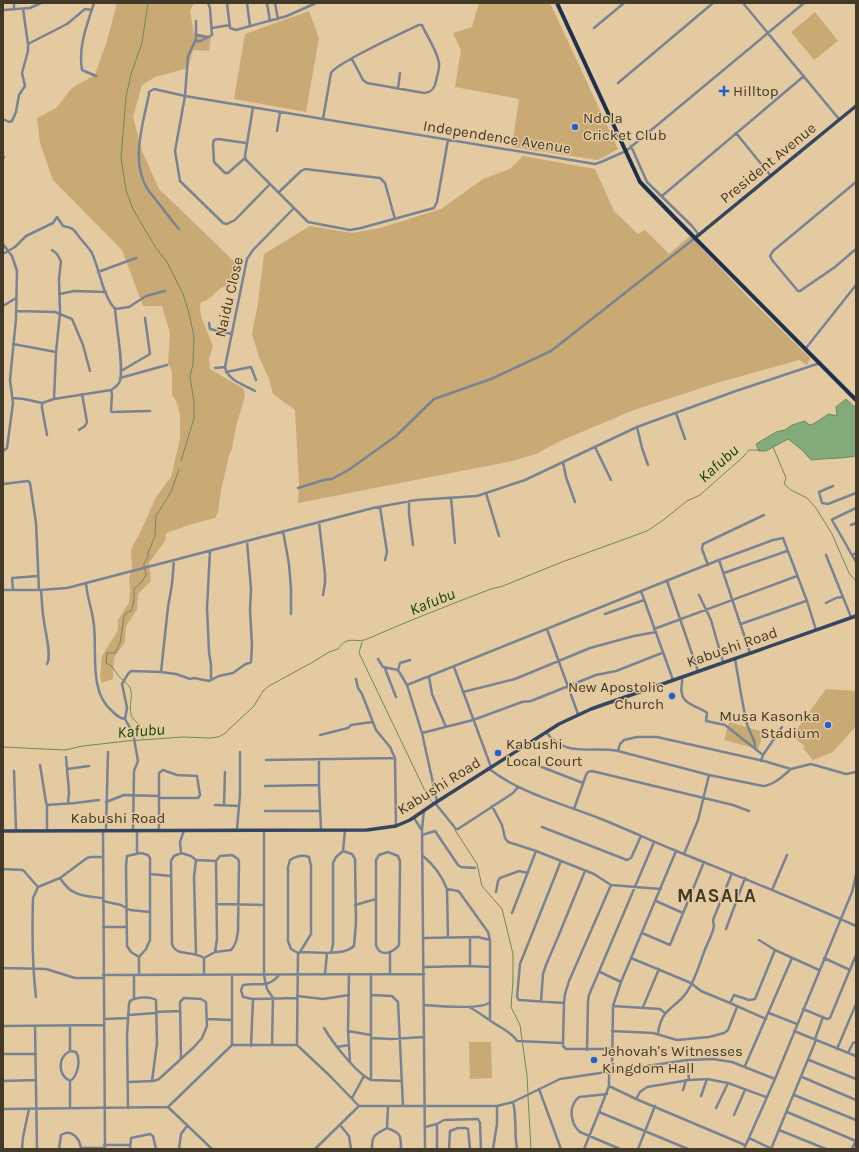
<svg xmlns="http://www.w3.org/2000/svg" width="859" height="1152" font-family="Karla,sans-serif">
<rect width="100%" height="100%" fill="#e3caa0"/>
<!-- green -->
<path fill="#c9aa74" d="M117,3H194L190,11L194,33L211,36L209,51L193,50L188,68L155,77L142,85L133,117L142,151L159,189L241,268L229,285L221,288L206,301L201,302L200,306L201,316L213,346L209,359L210,369L244,389L245,396L236,426L232,449L229,456L221,490L218,512L215,518L192,524L166,533L165,541L149,563L151,581L138,594L137,610L126,626L125,642L114,658L113,679L102,683L100,677L102,656L118,630V620L129,603L130,591L129,579L132,568L131,553L132,547L140,533L156,497L171,477L180,439V414L176,401L172,395V372L168,363L170,333L162,306H143L122,250L53,180L40,143L37,118L56,108L72,88L95,75L107,41Z
M479,3H550L618,149L598,160L512,147L519,99L455,87L461,50L453,33L472,27Z
M309,11L319,38L306,112L234,99L245,34Z
M815,12L838,41L814,60L791,32Z
M523,156L595,169L614,211L638,234L645,230L669,254L690,236L748,297L809,357L810,359L807,365L799,360L717,383L634,410L558,442L536,454L512,461L298,503L299,484L295,410L273,394L269,379L259,357L252,334L258,303L264,254L310,226L352,233L380,228L441,209L483,179L510,169Z
M826,689L856,691V726L833,752L813,760L803,748L805,746L792,736Z
M729,722L764,732L758,749L724,740Z
M469,1042H491L492,1078L470,1079Z"/>
<!-- water -->
<path fill="#82aa7a" stroke="#6f8861" d="M846,399L856,408V456C841,459 826,458 811,460L802,450L788,439L766,451H759L756,444L776,432L785,430L792,425L805,421L808,424L811,425C819,421 823,417 829,414L837,416L836,407Z"/>
<g fill="none" stroke-linecap="round" stroke-linejoin="round">
<!-- stream -->
<path stroke="#6f8861" stroke-width="1" d="M148,3L142,43L131,74L126,97L121,158L126,190L132,207L141,223L156,248L167,262L183,294L189,313L194,337L193,364L190,377L194,402V418L181,461
M773,447L786,478L784,484L791,490L807,498L816,508L832,534L849,573L856,581
M144,566V563L148,557V553L155,536L156,516L171,492L179,469
M362,642L359,653L427,795L433,803
M123,680C115,675 116,667 106,663L107,653H115L120,643L124,617L126,613L131,611L134,601V589L141,583L146,575L145,569
M125,682C137,691 128,701 131,714C132,720 137,721 140,726C142,729 142,734 143,738
M3,747L65,750L83,746L127,741L183,737L210,738L218,737L224,734L254,706L263,691L269,686L313,662L329,652L338,649C348,634 355,644 367,639C408,621 449,605 491,589L503,586L562,562L647,531L662,521L687,501L700,495L743,457L749,450H760
M455,830L477,864L482,886L502,909L513,954V981L511,1007L520,1025L527,1076L528,1093
M528,1096L531,1149"/>
<!-- minor -->
<path stroke="#798393" stroke-width="2.5" d="M14,3V9
M94,3C87,25 78,46 82,70L96,76
M227,3L230,28L236,30L287,16L316,3
M247,3L250,26
M267,3L270,21
M275,3L278,19
M743,3L839,119
M3,10L30,8L41,3
M196,21V39L188,56L185,96L175,151L180,181L223,223L227,224L235,220L270,184
M212,28L230,25
M594,28L624,3
M196,35L207,37
M195,41H201L212,35L210,8L208,3
M28,44L67,24L85,9L92,10
M618,83L713,3
M398,89L400,73
M253,107L245,156L246,160L308,222L350,230L361,228L434,208L437,202L448,140
M3,119L9,122L12,121L16,112L19,95L25,86L22,73L28,51V44L23,9
M323,119L331,73C337,63 404,32 419,25H422C427,37 437,50 439,63C440,69 437,75 436,81C435,88 432,92 424,93L367,83L363,80L352,59
M277,131L280,112
M736,133L771,176
M631,146L647,182L692,226L699,235
M3,158L4,157
M245,158L228,173H225L214,162L213,144L214,140L218,139L246,143
M856,182L773,251L770,256L772,260L798,291H800L835,267L856,249
M279,192L301,171L305,169L380,178L385,183L395,219
M662,196L804,76
M179,229C172,221 166,213 160,205C156,200 152,195 148,190C130,162 143,124 149,94V92L154,89L185,96L595,164L601,162L626,151L804,3
M3,244L12,256L17,271L16,319L10,380L13,403L7,448L3,451
M52,250L57,254L61,261L59,279L60,313L56,352L54,399
M3,254L15,247L26,236L53,223L57,217L63,226C74,228 74,230 80,238C84,243 89,248 92,253C100,271 102,294 115,309L129,307L146,296L165,291
M98,272L136,258
M60,294L74,291L106,292
M3,306L16,298
M16,311L55,312L72,319L83,345L90,371
M209,323L210,329L232,334
M13,344L56,352
M806,348L856,285
M215,368L225,367
M121,371L150,354L145,318
M226,372L251,367L256,380
M120,378L167,365
M111,390L112,394L111,411L112,412L150,411
M255,391C245,385 227,380 225,367L247,259L253,250L294,208
M13,398L24,399L42,403L54,399L111,390C114,388 118,386 120,381C124,365 116,327 115,308
M42,403V408L47,435
M676,413L685,439
M637,427L642,448L648,465
M79,430L85,426L87,422L82,394
M595,447L611,480
M563,462L566,477L575,502
M3,484L28,481L30,483L36,523L39,590
M833,486L819,492L822,503L828,504L856,493
M298,488L324,480L332,479L350,469L396,436L434,399L491,379L551,351L695,238
M486,493L499,536
M451,498L455,543
M409,501V514L413,545
M380,507L387,552L385,560
M856,508L833,519L832,520L856,562
M319,522L325,574V583L323,595
M851,525L856,523
M283,531L289,564L291,589V614
M210,551L207,608L209,652L211,665V680
M826,555L851,617
M852,555L856,553
M719,560L773,540L783,538L807,601L816,630
M708,565L702,549L703,544L764,515
M724,573L787,551
M667,581L698,671
M86,583C87,598 93,612 94,626C97,653 89,692 112,711C116,715 119,718 125,719
M3,590H41L67,588L373,508L416,500L477,496L525,480L637,427L733,392L820,363
M13,590L12,578L38,576
M41,590C42,600 42,611 44,621C45,632 52,655 47,664
M641,591L673,680
M699,595L711,620L723,662
M826,603L836,598L842,597
M605,614L644,600
M741,624L806,601
M547,629L578,714
M654,629L797,576
M378,659L383,667L398,670L407,685
M735,659C739,681 742,703 747,724C749,732 756,740 755,748
M454,667L491,767
M385,668L387,674L396,697
M398,670L400,663L410,660
M161,672L176,674L190,679L194,678L209,681L219,676L233,673L244,665L251,662L252,645L250,610L251,589L247,541
M429,677L432,694L446,727
M682,677C683,683 680,688 682,694C684,705 700,707 707,713L706,721L725,725L763,755
M356,679L358,688L362,694L376,730L390,747L395,758
M463,692L515,679L590,648L634,636L656,632
M546,732C565,758 591,746 618,751
M422,733L473,720L522,702L531,701L596,675L616,671L662,653
M320,735L348,728L351,725L372,722
M66,757L69,792L68,803
M319,759V785
M266,760L395,758L396,826
M761,761L763,755L782,727
M40,765L46,802L47,805V830
M521,765L534,764L583,783
M488,768C521,794 564,804 601,819C626,829 650,840 674,850C735,875 796,899 856,926
M67,769L89,766
M791,769C783,776 774,785 763,786L709,775L618,751L620,744L624,740L637,737H657L764,761L791,769L811,764L846,774L856,772
M14,771L16,831
M265,786L319,785L321,829
M437,801L422,733L407,685L691,571L719,560L750,653
M106,802L124,795L159,796
M435,803L456,829H458L513,793L518,787
M47,805L75,803L99,800
M215,805L239,806
M224,805L225,772
M492,806L502,825L505,838L508,842L536,851L594,874L611,885L661,889
M574,809L586,775L588,772L592,771L733,805L749,811
M424,810L422,829L425,1149
M265,811H320
M414,818L421,829
M542,827L627,860L631,858L641,836
M237,829L240,795V752
M103,830L105,1149
M133,830L134,771L138,761L133,733L125,719L127,708L122,684L128,674L131,671L161,672L168,607L172,584L174,560
M137,830V853
M159,830V773L163,770L177,775L197,776L200,795L198,798H159
M264,830V975L267,989L273,998L272,1045
M106,831L108,752
M422,835L435,831L458,865L461,867L475,868
M343,851L345,830
M388,852L398,856L400,861V867L399,945C393,953 380,958 376,945V860L379,855Z
M181,853L180,842L184,830
M684,854L698,820L709,775
M423,856C434,865 442,876 447,889L458,891L460,893L488,932L490,940V1002C484,1010 436,1006 424,1005
M561,861L520,964L517,997L519,1000L564,1003
M3,869L23,870L38,887
M150,874L171,876
M60,878C71,896 83,896 102,898
M611,885L569,981L565,994L564,1003L563,1043V1046L566,1049H612
M447,889L448,937
M772,890L787,855
M496,892L498,881L500,878L519,871L528,873
M103,901L121,905L130,910L150,912
M656,901L683,913
M216,904L264,905
M355,905L376,899
M512,913L536,851
M103,927H126
M726,929L745,878
M642,933L670,945L704,862
M423,938L478,937L490,940
M759,940L775,950L819,970
M196,953L194,877L196,860
M298,953L291,949L288,941V867L290,860C296,856 302,854 309,857L311,866V934L300,952
M390,953V974
M204,958L215,952L231,950C236,945 237,938 238,931L239,862L238,859L232,855L220,856L216,861L217,939L215,952
M631,958L691,983L701,991L730,1003
M824,958L850,970
M470,966V938
M423,967L470,966L490,967
M3,968L46,969L75,978H103
M600,972L621,982
M325,974L327,953
M349,974L348,1031L350,1062
M371,974V1080L402,1081
M103,975L424,974
M139,975V957L146,949L150,940V858L148,855L141,853L127,856L126,866L127,946L131,952L139,957
M204,975V958C192,950 176,957 172,944L171,861L174,856L181,853L191,856L196,860L216,861
M371,995L392,996L398,1002L403,1106
M297,996L323,999L349,995
M36,997C32,964 32,932 33,898L38,887L60,878L87,858L91,857H102
M134,998V975
M253,999L243,997L241,990L243,985C258,982 268,989 279,975
M541,1001L543,974L546,965L558,937L585,871
M490,1002V1020
M613,1006L660,1009L665,1013
M469,1007C477,1011 483,1016 491,1021C500,1028 511,1031 517,1041L563,1043
M643,1007L659,969
M803,1009L827,1019L830,1018L856,955
M156,1012L179,1011
M769,1013L797,1024
M128,1015L156,1013
M104,1019L128,1018
M207,1019L232,1020
M766,1019L730,1003L734,995L749,1000L755,999L775,950
M3,1026L104,1025
M35,1026L37,1149
M324,1028C333,1043 356,1073 371,1080
M348,1031L371,1035
M612,1031L653,1033L677,1040L709,1037L724,1033L728,1030L737,1007
M794,1031L856,1056
M658,1033C662,1007 674,1010 687,992C696,978 700,962 706,947C709,940 713,933 714,926C714,926 713,921 713,920L732,873
M371,1038L391,1039L424,1037
M815,1039L823,1017
M232,1045V975
M297,1045L298,954L300,952L327,953C336,952 347,953 354,946L356,923L355,859L352,854L343,851L336,857L333,863V944L331,953
M251,1046L253,999L297,998
M337,1047L349,1045
M837,1049L856,1004
M587,1050L588,1001L589,995L654,842
M70,1051L76,1052C81,1060 78,1076 70,1081V1108
M70,1051C57,1058 58,1075 70,1081
M70,1051V1026
M848,1053L853,1043L856,1042
M3,1054H36
M687,1060L689,1080
M809,1060L856,1079
M745,1066L792,958
M609,1071V1086L599,1112L688,1149
M612,1071L613,1006L621,982L676,851
M802,1077L856,1100
M3,1081L36,1080
M129,1082L154,1081L159,1079L194,1047L202,1038L207,1026L206,1002L201,999L184,998L180,1002L181,1058
M609,1086L636,1099L640,1092L647,1087L689,1080L707,1079L728,1083L766,1097
M539,1089L561,1149
M683,1090L686,1080
M607,1094L579,1097C568,1106 570,1123 580,1132L620,1149
M794,1095L856,1120
M701,1096L707,1079
M352,1098L364,1076
M636,1099L745,1145
M513,1102C517,1117 514,1134 517,1149
M168,1107L232,1045H297L329,1075L359,1106
M128,1108L127,1036L129,1004L130,1001C136,997 150,996 156,1000L157,1043L152,1081
M716,1108L728,1083
M3,1109L168,1107L212,1149
M787,1112L856,1141
M734,1115L745,1090
M437,1124V1149
M340,1125L349,1136L351,1149
M425,1127L437,1124L444,1120L478,1119L480,1123L481,1149
M387,1128C401,1133 401,1135 401,1149
M779,1130L826,1149
M749,1138L772,1149
M104,1145H130
M81,1148H105
M22,1149L23,1137L29,1109
M59,1149L61,1135C72,1128 80,1139 81,1149
M130,1149L131,1138L150,1134L153,1136L156,1149
M179,1149L181,1134L187,1126
M315,1149L359,1106H497L513,1102L560,1079L687,1060L713,1059L732,1062L775,1079
M372,1149C372,1134 375,1135 387,1128L388,1106
M449,1149L450,1131L458,1128H465L468,1129L470,1149
M493,1149L497,1124V1106
M584,1149L599,1112
M638,1149L655,1106
M744,1149L775,1079L852,892L856,875
M771,1149L816,1040
M852,1149L856,1140"/>
<!-- major -->
<path stroke="#354661" stroke-width="3.5" d="M695,238L856,106
M3,831L367,830L396,826L410,820L435,803L559,724L591,709L856,616"/>
<!-- highway -->
<path stroke="#1e304f" stroke-width="4" d="M557,3L640,182L674,217L856,400"/>
</g>
<!-- markers -->
<g fill="#2361ce" stroke="#e3caa0" stroke-width="1.5">
<path d="M722 85h4v4h4v4h-4v4h-4v-4h-4v-4h4z"/>
<circle cx="575" cy="127" r="4"/>
<circle cx="672" cy="696" r="4"/>
<circle cx="828" cy="725" r="4"/>
<circle cx="498" cy="753" r="4"/>
<circle cx="594" cy="1060" r="4"/>
</g>
<g text-anchor="middle" stroke-width="3" stroke-linejoin="round" paint-order="stroke">
<!-- poi labels -->
<g font-size="15" fill="#433928" stroke="#e3caa0" text-anchor="start">
<text x="733" y="96">Hilltop</text>
<text x="583" y="123">Ndola<tspan x="583" dy="17">Cricket Club</tspan></text>
<text x="664" y="692" text-anchor="end">New Apostolic<tspan x="664" dy="17">Church</tspan></text>
<text x="820" y="721" text-anchor="end">Musa Kasonka<tspan x="820" dy="17">Stadium</tspan></text>
<text x="506" y="749">Kabushi<tspan x="506" dy="17">Local Court</tspan></text>
<text x="602" y="1056">Jehovah's Witnesses<tspan x="602" dy="17">Kingdom Hall</tspan></text>
</g>
<!-- street labels -->
<g font-size="15" fill="#433928" stroke="#e3caa0">
<text transform="translate(497 137) rotate(9)" y="5">Independence Avenue</text>
<text transform="translate(768 163) rotate(-39)" y="5">President Avenue</text>
<text transform="translate(229 297) rotate(-77)" y="5">Naidu Close</text>
<text transform="translate(732 647) rotate(-19)" y="5">Kabushi Road</text>
<text transform="translate(439 786) rotate(-32)" y="5">Kabushi Road</text>
<text x="118" y="823">Kabushi Road</text>
</g>
<!-- water labels -->
<g font-size="16" font-style="italic" fill="#104904" stroke="#e3caa0">
<text transform="translate(718 463) rotate(-42)" y="6">Kafubu</text>
<text transform="translate(432 601) rotate(-22)" y="6">Kafubu</text>
<text transform="translate(141 730) rotate(-4)" y="6">Kafubu</text>
</g>
<!-- district labels -->
<g font-size="19" font-weight="bold" letter-spacing="1" fill="#433928" stroke="#e3caa0">
<text x="717" y="902">MASALA</text>
</g>
</g>
<!-- border -->
<rect width="859" height="1152" fill="none" stroke="#433928" stroke-width="8"/>
</svg>
